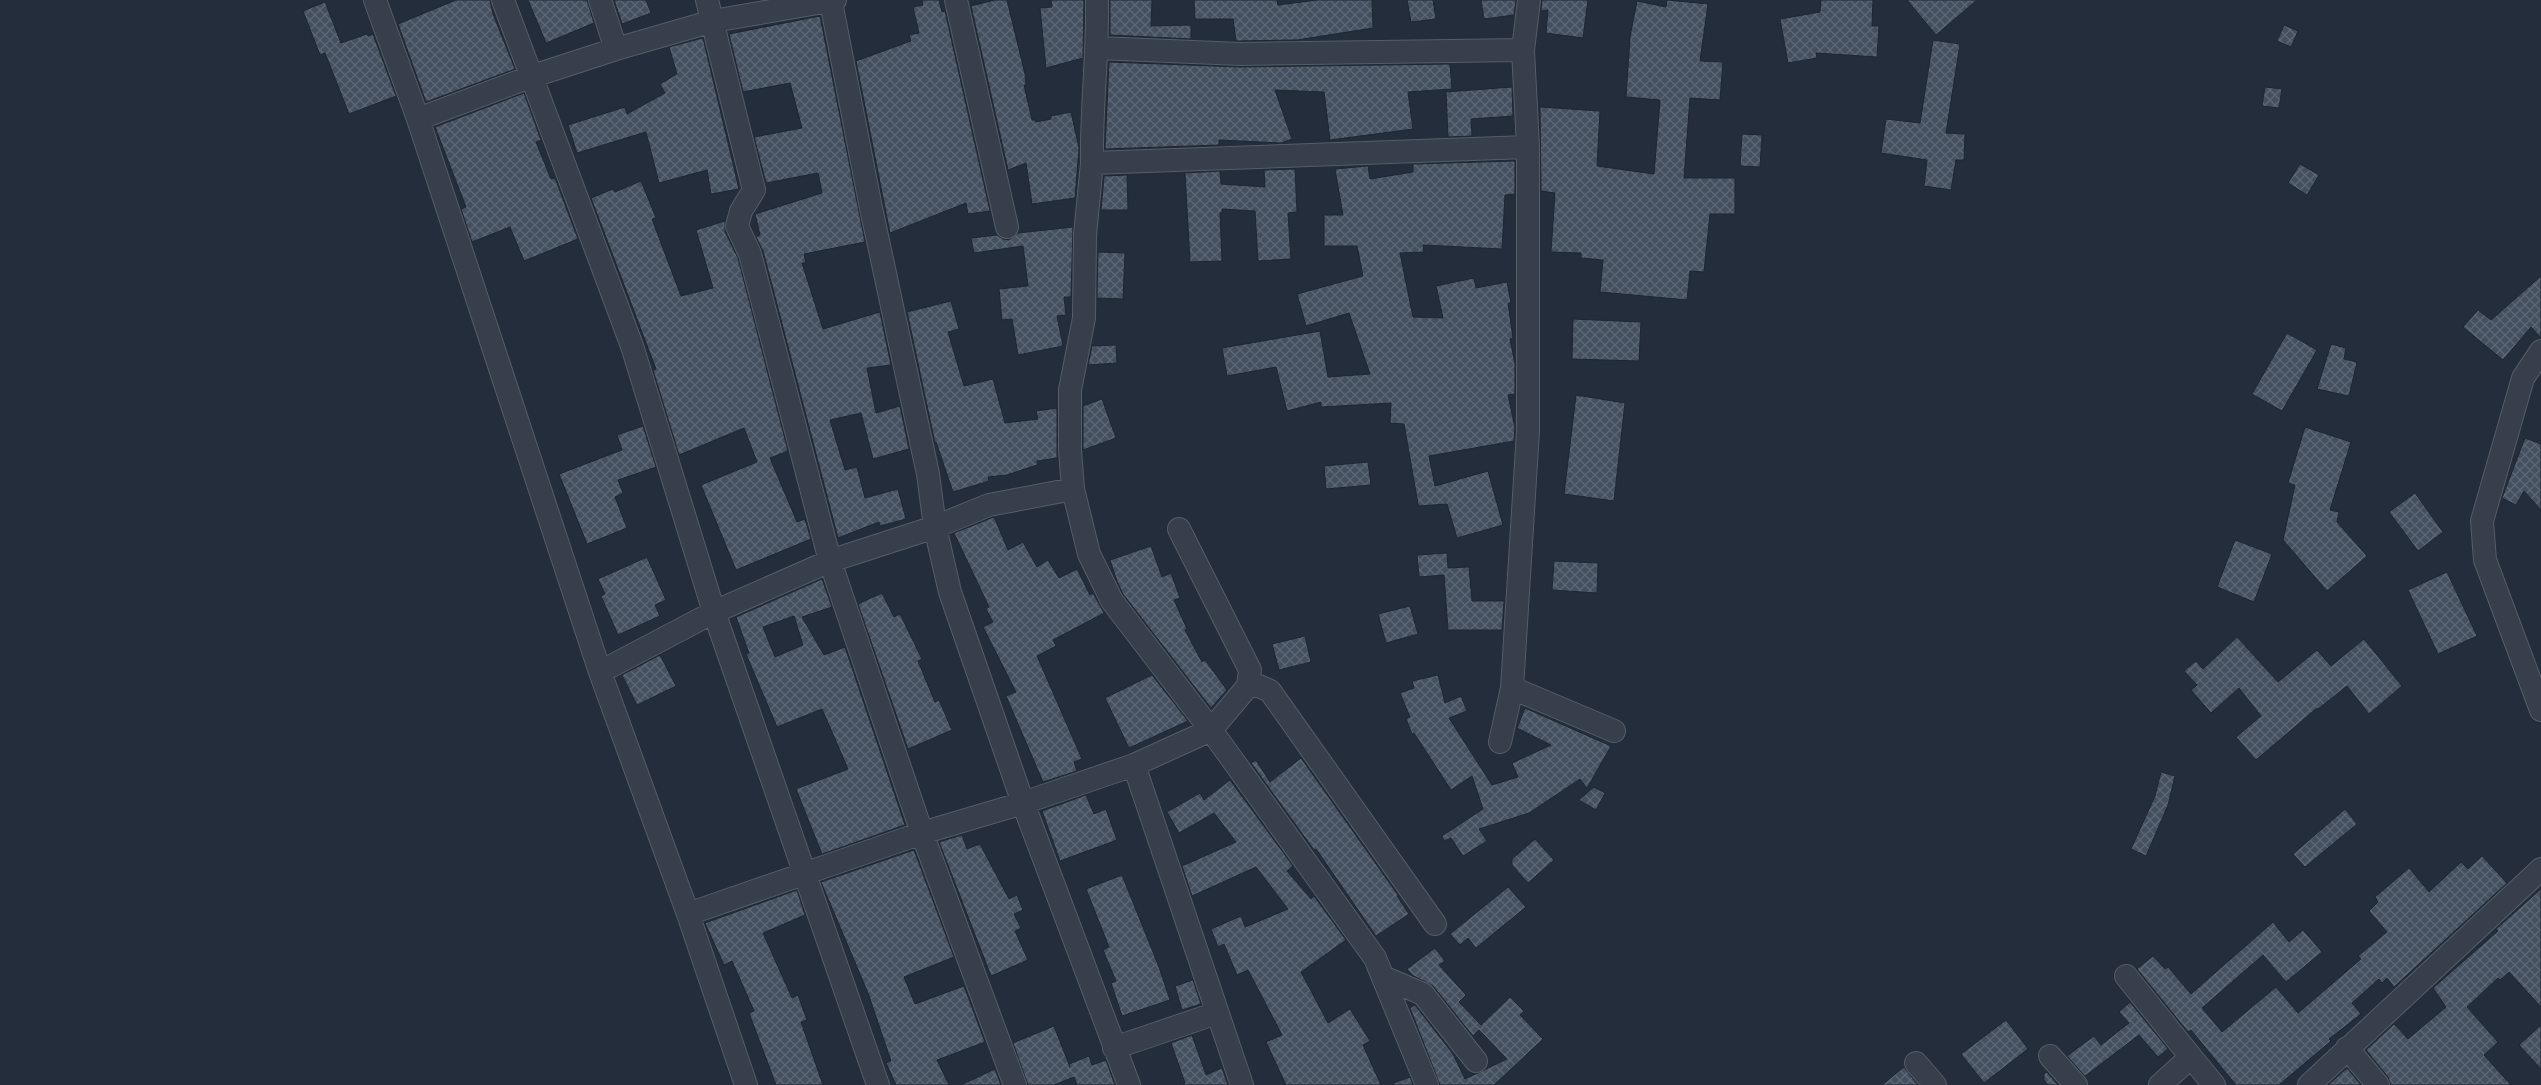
<svg xmlns="http://www.w3.org/2000/svg" width="2541" height="1085" font-family="'PT Sans Narrow',sans-serif">
<defs>
<pattern id="building-cross-hatch" width="8" height="8" patternUnits="userSpaceOnUse" patternTransform="scale(1.25)"><rect width="8" height="8" fill="#445060"/><path d="M0 0l8 8M0 8l8-8" fill="none" stroke="#5d6775"/></pattern>
</defs>
<rect width="100%" height="100%" fill="#232d3b"/>
<!-- building -->
<path fill="url(#building-cross-hatch)" stroke="#1e2632" fill-rule="evenodd" d="M456,0H490L493,14L515,69L426,102L398,24Z
M528,0H587L594,23L546,43Z
M614,0H646L651,13L622,24Z
M922,0H939L942,12L945,11L990,211L968,214L966,203L890,233L856,61L911,41L909,35L919,33L913,7L923,5Z
M995,0H1007L1025,74L1026,85H1024L1032,120H1035L1036,122L1051,119V116L1071,112L1079,148L1075,198L1032,204L1026,163L1008,170L971,6Z
M1051,0H1084L1083,58L1046,68L1040,8L1052,7Z
M1110,0H1152L1151,26L1191,25V39L1110,35Z
M1194,0H1277L1278,5L1317,0H1372L1373,28L1297,40L1236,41L1233,19H1195Z
M1407,0H1433L1436,19L1411,22Z
M1481,0H1516L1514,15L1484,19Z
M1542,0H1588L1583,38L1546,33L1548,10L1541,11Z
M1667,0L1708,4L1700,61L1723,62L1720,100L1690,98L1684,178H1735V214H1710L1704,272L1690,271L1687,300L1600,292L1603,260L1581,258V253L1551,252L1555,193L1541,191L1540,107L1600,111L1597,166L1654,174L1660,100L1626,97L1630,37L1637,1L1666,7Z
M1821,0H1873L1872,26H1879L1877,57L1816,53L1817,58L1788,63L1780,19L1820,12Z
M1907,0H1977L1936,35Z
M325,2L341,43L367,34L368,36L373,34L396,96L349,114L325,53L320,55L303,11Z
M820,16L865,242L804,254L806,263H802L823,329L880,312L891,365L867,368L876,413L900,406L909,449L873,459L861,413L830,420L845,470L857,467L865,498L898,489L906,519L880,526L879,522L838,538L763,251L756,237L760,235L755,214L822,193L818,173L766,183L754,137L802,128L790,83L743,92L729,34Z
M2284,25L2298,31L2291,47L2277,41Z
M703,38L739,189L711,194L707,170L659,183L646,132L577,153L568,125L625,107L627,114L665,93L660,84L677,74L669,47Z
M1933,40L1960,44L1946,133L1965,134L1964,160H1956L1951,190L1924,186L1927,160L1881,153L1886,119L1920,123Z
M1109,62L1240,67L1450,64L1452,89L1408,92L1413,129L1330,140L1324,92L1275,90L1292,139L1281,143L1219,140V145L1105,149Z
M1512,87L1513,116L1471,119L1472,136L1448,137L1446,92Z
M2265,87L2282,89L2279,108L2262,106Z
M524,93L541,140L536,142L551,179L555,178L578,239L524,261L510,227L472,242L461,209L466,207L435,127Z
M1742,134L1762,135L1760,167L1740,166Z
M1515,161V194L1505,195L1502,249L1423,245L1424,252L1400,253L1413,317L1443,318L1436,286L1474,278L1476,288L1507,282L1511,303H1508L1513,338L1510,339L1515,364V394L1508,395L1515,428L1514,441L1429,456L1435,486L1488,471L1503,525L1457,538L1447,504L1419,506L1418,504L1404,424L1390,423L1391,403L1321,407V402L1287,411L1276,367L1227,376L1222,348L1320,331L1328,377L1370,374L1349,313L1306,326L1297,294L1363,276L1357,246H1324V215H1343L1335,169L1368,166L1370,179L1413,172V164Z
M2300,164L2319,175L2307,195L2288,183Z
M1295,169L1297,212L1288,213L1291,259L1258,261L1255,211L1222,209V212L1220,213L1222,261L1190,262L1185,173L1220,171L1221,184L1265,187L1264,170Z
M1127,175L1128,210H1101L1104,176Z
M641,181L656,218L652,219L681,296L713,288L696,230L725,221V232L738,258L788,451L770,458L797,522L805,519L811,539L736,570L701,485L757,462L744,428L679,455L653,370L656,369L591,198L613,189L615,192Z
M1073,227L1071,297H1064L1066,315L1057,316L1063,346L1018,355L1012,319L1002,320L999,289L1028,286L1023,246L974,253L971,238L997,235L1003,239L1009,240L1018,233Z
M1098,252L1125,253L1123,299L1097,298Z
M2541,276V338L2531,327L2503,360L2463,327L2478,310L2491,320Z
M951,301L959,329L948,332L964,386L993,379L1005,423L1038,419L1036,411L1057,408V458L1037,461V465L1007,475L988,477L989,481L953,492L936,442L935,443L907,312Z
M1573,319L1641,322L1639,361L1572,359Z
M2287,333L2317,350L2282,411L2252,394Z
M2331,344L2346,348L2344,359L2357,362L2349,396L2317,389Z
M1116,345L1117,363L1088,365L1092,346Z
M1576,395L1625,403L1614,501L1564,494Z
M1102,399L1116,438L1083,450V406Z
M643,426L656,467L618,480L623,493L615,497L627,528L587,544L559,474L622,450L617,435Z
M2305,427L2351,442L2330,510L2339,512L2337,522L2367,556L2327,591L2283,540L2295,485L2288,483Z
M2525,438L2541,444V510L2524,491L2516,505L2502,498Z
M1368,462L1371,485L1326,489L1324,466Z
M2415,493L2443,532L2418,551L2389,512Z
M994,517L1008,550L1023,542L1037,567L1048,560L1059,578L1077,569L1090,595L1093,593L1104,613L1053,640L1056,646L1037,656L1082,759L1074,762L1077,771L1043,782L1006,696L1016,692L983,627L993,622L986,609L989,607L954,533Z
M2235,540L2272,554L2254,602L2217,587Z
M1151,546L1162,577L1171,573L1180,598L1174,600L1187,629L1185,630L1202,662L1205,660L1227,690L1211,708L1123,594L1117,581L1110,560Z
M1447,553L1448,568L1469,567L1472,601H1504L1502,630H1448L1444,575L1419,577L1417,555Z
M647,557L666,600L655,605L660,616L618,635L601,596L605,594L598,579Z
M1554,561L1598,563L1597,593L1552,590Z
M2447,572L2477,636L2438,654L2408,590Z
M822,579L832,607L802,617L824,655L845,647L905,825L822,854L796,789L848,769L822,709L777,727L746,654L749,653L736,617ZM794,616L803,645L775,657L763,627Z
M882,593L894,617L900,614L922,659L918,661L935,702L939,700L952,730L908,749L858,604Z
M1410,606L1418,634L1386,643L1378,614Z
M1305,636L1311,662L1279,670L1272,644Z
M2237,637L2278,682L2317,650L2331,666L2364,639L2402,686L2369,714L2347,686L2318,709L2317,708L2256,760L2236,737L2261,716L2239,688L2211,713L2191,690L2197,685L2184,671L2196,661L2203,669Z
M660,655L676,686L637,705L622,675Z
M1152,675L1188,721L1129,748L1105,698Z
M1438,675L1445,703L1461,696L1467,711L1449,718L1492,785L1518,777L1512,763L1551,745L1517,728L1525,708L1611,746L1587,788L1580,779L1529,813L1479,829L1487,841L1463,856L1451,838L1444,841L1442,836L1483,809L1472,776L1451,790L1414,733L1412,734L1406,719L1410,717L1400,693L1414,688L1412,681Z
M1301,758L1398,895L1397,896L1409,914L1376,936L1316,849L1314,850L1251,763L1256,760L1270,782Z
M2161,772L2175,776L2168,805L2146,856L2131,849L2155,796Z
M1230,780L1293,866L1287,871L1311,899L1314,896L1346,940L1301,972L1328,1023L1350,1009L1370,1041L1363,1045L1381,1085H1286L1266,1042L1282,1035L1248,970L1237,975L1224,944L1218,947L1211,929L1241,916L1245,927L1288,909L1256,867L1192,896L1182,866L1236,842L1214,813L1179,833L1167,812L1200,793L1204,800Z
M1594,787L1605,793L1596,810L1579,800Z
M1086,795L1094,814L1106,809L1117,840L1060,861L1042,811Z
M2345,809L2357,824L2305,867L2293,854Z
M962,835L967,849L980,844L1009,899L1017,895L1023,910L1014,914L1021,928L1015,931L1028,960L991,976L939,842Z
M1535,839L1554,860L1528,883L1512,865V859Z
M914,850L954,957L904,977L915,1004L964,986L985,1042L937,1060L949,1085H896L886,1063L891,1061L868,993L821,882Z
M2482,856L2507,883L2394,987L2387,978L2382,983L2379,979L2352,1003L2361,1014L2329,1039L2331,1041L2279,1085H2236L2191,1030L2188,1032L2137,969L2153,956L2165,969L2168,967L2191,994L2273,922L2289,942L2303,930L2322,952L2286,982L2263,955L2202,1008L2222,1032L2276,987L2298,1013L2361,959L2358,956L2387,932L2369,911L2378,902L2375,897L2409,868L2429,892L2461,862L2468,869Z
M1122,875L1159,967L1170,1000L1122,1016L1111,983L1116,981L1103,950L1109,947L1086,889Z
M1508,887L1526,907L1476,948L1468,938L1460,945L1450,934Z
M2541,889V1007L2509,972L2500,980L2498,978L2467,1007L2498,1042L2484,1055L2511,1085H2391L2388,1077L2366,1050L2394,1024L2408,1039L2446,1007L2433,988L2498,931L2496,929Z
M797,890L805,915L763,933L792,998L798,995L807,1020L801,1022L823,1085H776L749,1013L754,1011L732,961L724,965L705,923Z
M1435,948L1445,961L1439,965L1466,995L1459,1002L1481,1025L1510,997L1524,1011L1520,1015L1543,1039L1494,1085H1440L1410,1008L1415,1005L1453,1054L1465,1079L1507,1059L1479,1030L1473,1036L1433,986L1412,975L1407,969Z
M1193,980L1201,1004L1182,1010L1175,986Z
M2130,1002L2168,1049L2158,1057L2139,1035L2085,1076L2067,1056L2094,1036L2101,1045L2129,1023L2119,1012Z
M2006,1020L2028,1049L1984,1083L1961,1054Z
M2541,1025V1069L2519,1045Z
M1054,1026L1070,1067L1069,1064L1089,1056L1092,1065L1106,1060L1115,1085H1077L1074,1077L1054,1085H1028L1013,1043Z
M1192,1035L1206,1075L1222,1068L1228,1085H1183L1185,1083L1171,1043Z
M1904,1067L1918,1085H1882Z
M2347,1068L2361,1085H2328Z
M995,1069L1001,1085H961Z
M2047,1072L2058,1085H2048L2044,1080V1074Z
M1410,1077L1413,1085H1394V1083Z"/>
<g fill="none" stroke-linecap="round" stroke-linejoin="round">
<defs>
<path id="minor" d="M375,0L418,119L600,672L688,914L746,1085
M503,0L632,346L714,612L878,1085
M600,0L616,49
M707,0L754,190L741,211L737,226L750,254L830,561L922,833L1015,1085
M956,0L1007,227
M1097,0C1098,55 1091,109 1092,163L1528,147
M831,2L871,208L928,474L935,527L950,592L1023,803L1129,1085
M1098,48L1240,54L1523,50
M418,119L530,77L616,49L713,21L835,0
M1092,163L1085,235L1084,318L1070,390V450L1073,489L1089,554L1112,601L1211,730L1248,686L1250,670L1179,529
M2541,351L2523,378L2482,521L2485,560L2541,710
M600,672L714,612L830,561L935,527L989,505L1073,489
M1248,686H1259L1270,691L1435,924
M1512,688L1614,731
M1500,742L1512,688L1528,431V147L1523,50L1529,0
M1134,765L1242,1085
M688,914L922,833L1023,803L1134,765L1211,730L1375,958L1427,1085
M2126,976L2191,1057
M1383,977L1423,994L1476,1061
M1114,1048L1217,1013
M2347,1048L2378,1085
M2050,1056L2076,1085
M1916,1063L1935,1085
M2160,1085L2191,1057L2214,1085
M2309,1085L2541,869"/>
</defs>
<!-- minor casing -->
<use href="#minor" stroke="#555d69" stroke-width="24"/>
<!-- minor -->
<use href="#minor" stroke="#363f4b" stroke-width="22"/>
</g>
</svg>
